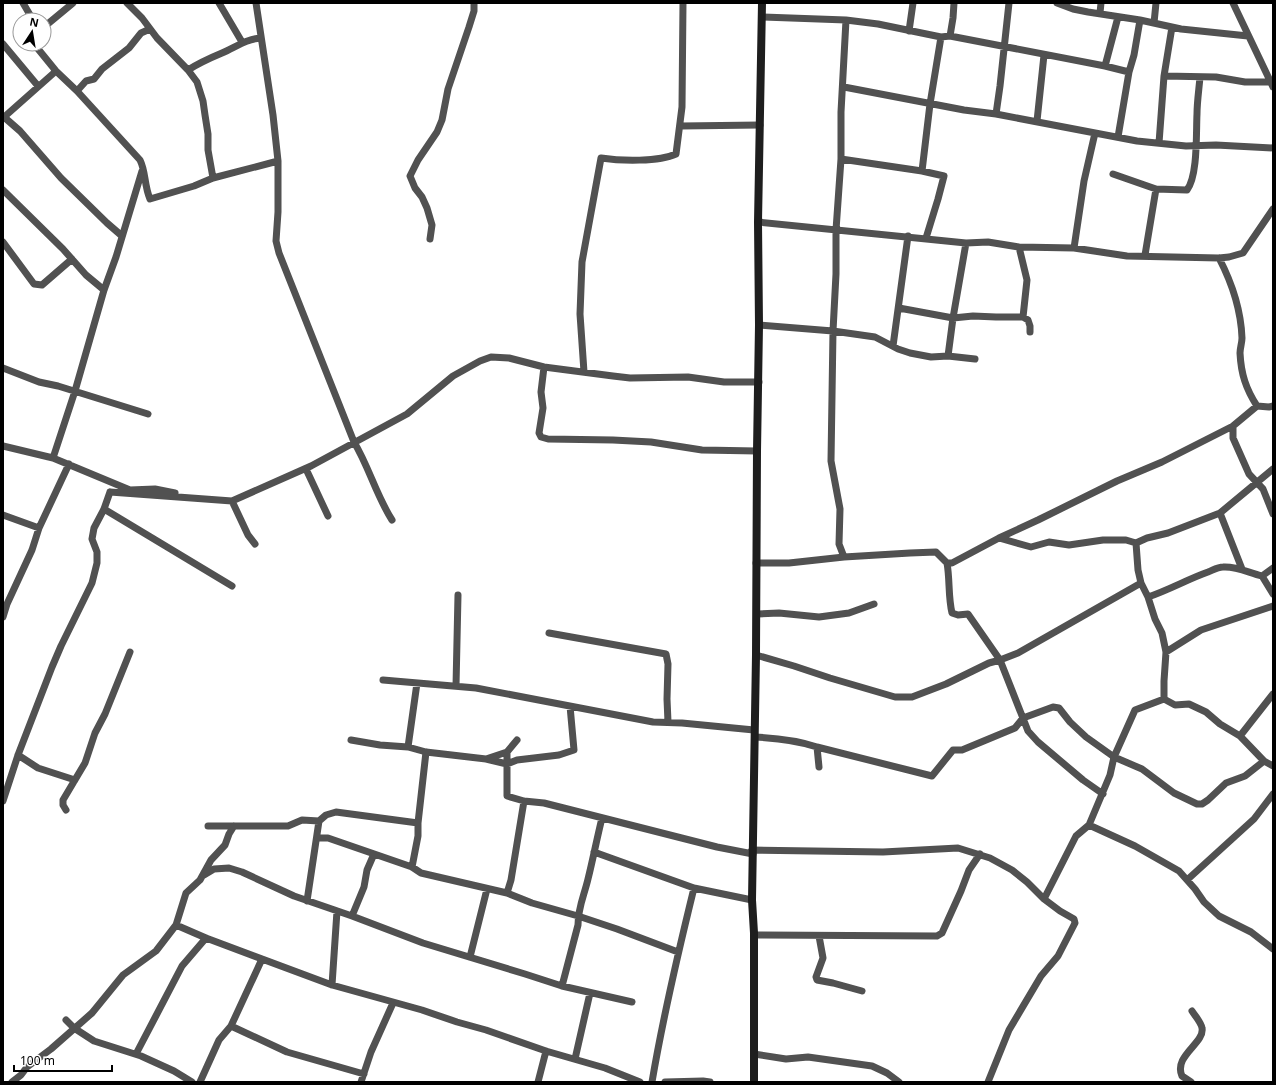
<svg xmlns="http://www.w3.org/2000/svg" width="1276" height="1085" font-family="'Noto Sans',sans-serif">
<rect width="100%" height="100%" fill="#fff"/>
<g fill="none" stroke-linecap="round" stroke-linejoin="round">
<!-- minor -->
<path stroke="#515151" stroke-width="7" d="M23,3L33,20
M127,3L142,18L157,38L188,70L197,82L203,101L205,115L208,134V150L213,178
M219,3L242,42
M256,3L273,115L278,161V212L276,241L279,253L354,442C369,467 376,495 392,520
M1057,3L1073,9L1088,12L1140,20L1181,29L1248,36
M1233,3L1273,87
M1100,13L1101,3
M763,17L846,20L878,24L941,37L950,36L1105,66L1129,72
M1154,23L1156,3
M44,27L73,3
M909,31L913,3
M950,36L953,18L954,3
M3,44L38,86
M34,44L56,71L77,91L140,160C146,172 144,185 150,199L194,186L213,178L278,161
M1105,66L1118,17
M188,70C199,63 210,58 222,53C236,47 246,39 261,38
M1164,76L1216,77L1245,82H1270
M844,87L964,110L996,114L1137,141L1186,146L1216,145L1273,148
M77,91L86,81L94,79L102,69L129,48L141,33L150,29
M996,114L1000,86L1009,3
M4,117L20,131L61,178L107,223L122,236
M3,118L56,71
M1037,121L1044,55
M681,126L760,125
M1118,137L1129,72L1134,55L1140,20
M1159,143L1164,76L1172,27
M841,159L922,171L944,176L938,199L926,238
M922,171L930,104L941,37
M1113,174L1156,189L1187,190C1198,176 1196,133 1197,114C1197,102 1199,89 1200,77
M3,190L63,249L86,275L104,290
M758,222L966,243L988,242L1019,247L1074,248L1127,256L1219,258L1229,257L1243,253L1273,209
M430,239L432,225L427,208L422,197L415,188L410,176L418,160L437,132L442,120L448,89L469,27L474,11V3
M3,242L34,284L42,285L72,259
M1019,247L1027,280L1023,317
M1074,248L1084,181L1095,133
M1145,255L1156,189
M1219,258C1232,283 1241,310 1242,338C1242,343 1240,348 1240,353C1241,374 1246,389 1257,406L1269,407L1273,406
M899,308L953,318L973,316L996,317H1023L1028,320L1030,326V332
M759,325L833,331L875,337L898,349L910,353L931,357L948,356L975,359
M893,346L908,236
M948,356L953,318L966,243
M544,367L541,392L543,408L539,433L541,437L548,439L613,440L651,442L702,450L757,451
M3,368L39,382L58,386L148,414
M584,372L580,314L582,262L601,158C621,161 659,162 676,154L682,107L683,3
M1233,426V438L1249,474L1263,489L1273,514
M3,446L53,458L130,490L155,489L175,493
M53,458L75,391L104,290L116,257L142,171
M306,469L328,516
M110,492L232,501L311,466L407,414L453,376L480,361L491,357L509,358L544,367L613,376L630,378L688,377L724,382H759
M232,501L248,535L255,544
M104,509L232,586
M1220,513L1242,569
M3,515L39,528
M999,538L1031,547L1049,542L1069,545L1103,540H1126L1136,543L1147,538L1168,533L1220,513L1273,469
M1136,543L1138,570L1141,583L1148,597L1155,619L1162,633L1166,652L1164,681V699L1175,705L1189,704L1206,712L1220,724L1240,736L1264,761L1273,766
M844,557L839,544L840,509L831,461L833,331L836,274V230L841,159V112L846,20
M756,563H789L844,557L910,553L936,552L947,563H952L999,538L1038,520L1117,481L1162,462L1233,426L1257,406
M947,563C950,580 948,596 952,613L958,615L968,614L1000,660L1028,731L1038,742L1083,780L1103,794
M1262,576L1273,594
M1148,597C1169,590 1188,579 1208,572C1213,570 1218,567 1223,567C1237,566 1249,573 1262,576L1273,568
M757,614L779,613L819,617L849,613L874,604
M3,617L7,604L32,550L39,528L69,464
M549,633L666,654L668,664L667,699L668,722
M1166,652L1201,630L1273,606
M756,655L794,666L830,678L895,697H912L946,684L989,663L1000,660L1018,653L1141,583
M383,680L476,688L653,722L682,723L754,730
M456,686L458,595
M1240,736L1273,694
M755,737C776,738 797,740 817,747L932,776L953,750H962L1015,728L1023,718L1053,707L1059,708L1070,722L1086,737L1114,757L1142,769L1174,793L1197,804H1202L1208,800L1226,783L1245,776L1264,761
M351,740L380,745L408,747L426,752L486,759L507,764L517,760L559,755L574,750L570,706
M408,747L417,683
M817,747L819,767
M507,752V796L524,801L544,803L717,847L753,854
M18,755L38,768L75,780
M486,759L507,752L517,740
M3,801L18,755L52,667L61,646L92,583L97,563V552L92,539L94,528L104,509L110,492
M66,810L63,805V800L85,763L95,733L105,714L130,652
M1089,825L1135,846L1179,871L1195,889L1204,902L1219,916L1251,932L1273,949
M208,826H288L302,820L319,821L326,815L336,812L418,823
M317,838H328L412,867L421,873L507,893L532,903L578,916L617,929L678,952
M752,850L883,852L958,848L990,858L1012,870L1027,882L1044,899L1060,911L1074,919L1075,923L1058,956L1041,976L1009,1030L988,1082
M594,852L694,888L752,900
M412,867L418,836V823L426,752
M204,875L214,869L229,868L242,872L294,896L352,916L423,943L525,974L562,986L632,1002
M1187,880L1254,819L1273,794
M507,893L511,880L524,801
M1044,899L1076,836L1089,825L1110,775L1114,757L1135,710L1164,699
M307,901L319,821
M352,916L364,887L367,870L374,854
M176,925L206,938L332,985L422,1010L457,1022L486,1030L546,1051L605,1068L640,1082
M754,935L937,936L942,933L961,891L969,870L980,854
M819,936L823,958L816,977L817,980L833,983L862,991
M470,957L487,889
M332,985L337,911
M562,986L578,925C578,907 584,896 588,879C593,859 597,838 602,818
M66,1020L74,1028L94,1041L141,1056L174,1071L192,1082
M231,1026L287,1052L364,1074
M136,1054L182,966L206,938
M754,1054L786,1059L808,1057L872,1066L887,1073L899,1082
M575,1059L590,993
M12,1082L21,1075L27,1067L51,1049L92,1013L123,975L156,951L176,925L186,893L200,880L211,860L225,845L229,834L234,826
M200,1082L219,1040L231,1026L262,959
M361,1082L371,1052L393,1003
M538,1082L546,1051
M652,1082C663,1017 678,953 694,888
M665,1082L703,1081L710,1082
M1191,1082L1182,1076C1173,1056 1205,1043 1202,1028C1201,1022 1195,1016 1192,1011"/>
<!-- secondary -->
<path stroke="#1e1e1e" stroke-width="8" d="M754,1082V933L752,900L756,655L757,451L759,325L758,222L762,3"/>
</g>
<!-- border -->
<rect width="1276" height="1085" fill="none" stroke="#000000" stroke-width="8"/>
<!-- north arrow -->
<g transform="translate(32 32) rotate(12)"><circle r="19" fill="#ffffff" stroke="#999999"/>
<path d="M0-3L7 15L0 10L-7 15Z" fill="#000000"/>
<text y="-6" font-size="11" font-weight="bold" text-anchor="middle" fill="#000000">N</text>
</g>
<!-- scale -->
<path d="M14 1065v6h98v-6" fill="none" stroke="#000000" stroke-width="2"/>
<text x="20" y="1065" font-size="12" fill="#000000" stroke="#ffffff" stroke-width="3" paint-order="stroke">100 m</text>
</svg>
